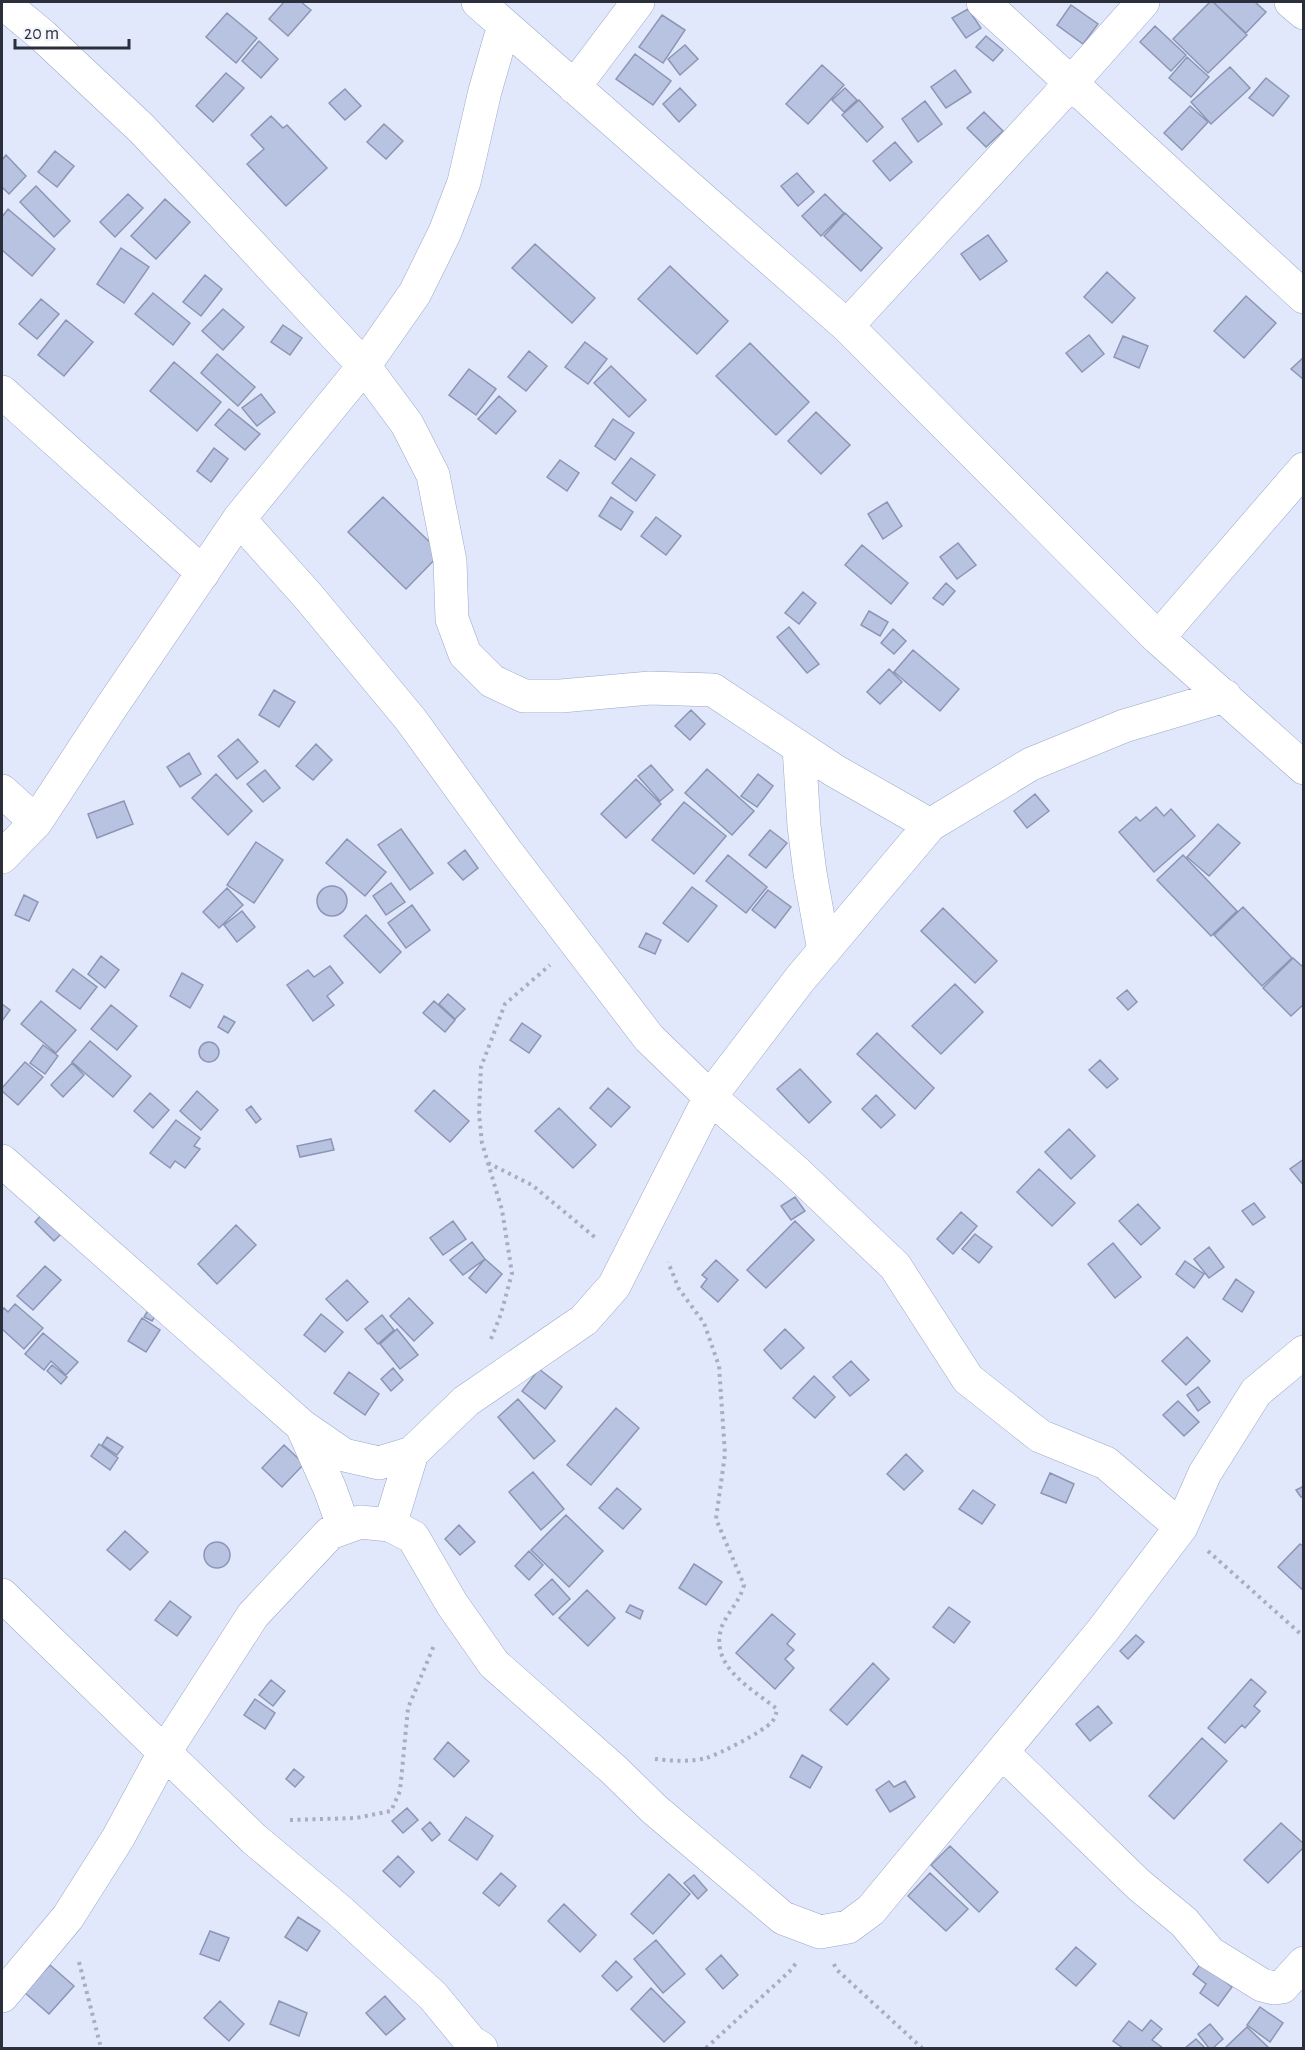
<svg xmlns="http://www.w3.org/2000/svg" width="1305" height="2050" font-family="'Alegreya Sans',sans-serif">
<rect width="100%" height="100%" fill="#e1e8fc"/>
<!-- building -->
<path fill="#b8c3e2" stroke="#8c96b4" stroke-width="1.5" d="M284,2H301L311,10L288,36L269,19Z
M1210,2H1213L1247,35L1208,73L1173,39Z
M1213,2H1255L1266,12L1246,33Z
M1071,5L1098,24L1083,44L1057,25Z
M968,9L981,28L966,38L952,18Z
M227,13L257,38L236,63L206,37Z
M662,15L685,30L663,63L639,47Z
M1155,26L1186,55L1171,71L1140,42Z
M986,36L1003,50L993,61L976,47Z
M259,41L278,59L261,78L242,61Z
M685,45L698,59L680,75L668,59Z
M635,54L671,81L653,105L616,79Z
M1187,57L1209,77L1191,97L1169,78Z
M822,65L844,85L808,124L786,104Z
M1230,67L1250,88L1211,124L1191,102Z
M955,70L971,92L946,108L931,87Z
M226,73L244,88L213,122L196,106Z
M1266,78L1289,96L1273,116L1249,98Z
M680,88L696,105L679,122L663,104Z
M845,88L857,100L844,112L832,100Z
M345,89L361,106L345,120L329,103Z
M859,100L883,127L867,142L842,115Z
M925,101L942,124L918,142L902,119Z
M1190,106L1208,122L1182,150L1164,133Z
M984,112L1003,131L986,147L967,128Z
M271,116L283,128L287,125L327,168L286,206L247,164L264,149L251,135Z
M384,124L403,141L386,159L367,142Z
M895,142L912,162L890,181L873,161Z
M55,151L74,166L57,187L38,172Z
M6,155L26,176L9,194L2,187V160Z
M797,173L814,192L798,206L781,186Z
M36,186L70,221L54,237L20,202Z
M128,194L143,208L115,237L100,222Z
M825,194L844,213L821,236L802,216Z
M165,199L190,222L156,259L131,236Z
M8,209L55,249L32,276L2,250V217Z
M845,213L882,248L861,271L824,236Z
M988,235L1007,261L980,280L961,254Z
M535,244L595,298L572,323L512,268Z
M121,248L149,267L124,303L97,284Z
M670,266L728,321L697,354L638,299Z
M1107,272L1135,298L1112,323L1084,297Z
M205,275L222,289L201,316L183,302Z
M153,293L190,323L173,345L135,314Z
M1246,296L1276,323L1244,358L1214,331Z
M41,299L59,314L37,339L19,324Z
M223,309L244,327L223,350L202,331Z
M66,320L93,342L64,376L38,355Z
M283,325L302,338L290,355L271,342Z
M1089,335L1104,354L1082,372L1066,353Z
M1123,336L1148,346L1139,368L1114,357Z
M585,342L607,359L588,384L565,367Z
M750,343L809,402L776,435L716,376Z
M529,351L547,366L526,391L508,377Z
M217,354L255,387L238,406L201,373Z
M1304,357V380L1291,369Z
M174,362L221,402L197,431L150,391Z
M611,366L646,400L629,417L594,383Z
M469,369L496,389L476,415L449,395Z
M261,394L275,412L257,426L242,408Z
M499,396L516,411L496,434L478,419Z
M229,409L260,434L245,450L215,425Z
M816,412L850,445L821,474L788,441Z
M613,419L634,433L615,460L595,446Z
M214,448L228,459L211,482L197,471Z
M631,458L655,475L636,501L612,483Z
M560,460L579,473L567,491L547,477Z
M383,497L441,553L406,589L348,532Z
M611,497L633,512L621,530L599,516Z
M887,502L902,526L883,539L868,514Z
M656,517L681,536L666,555L641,536Z
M958,543L976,565L957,579L940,557Z
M862,545L908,583L891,604L845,565Z
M946,583L955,591L943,605L933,598Z
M803,592L816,603L799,624L785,613Z
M869,611L888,622L880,636L861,625Z
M789,627L819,664L807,673L777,637Z
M893,629L906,641L894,654L881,643Z
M913,650L959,689L940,711L894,672Z
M889,669L902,682L880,704L867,692Z
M274,690L295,702L279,727L259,715Z
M691,710L705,724L690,740L675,726Z
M238,739L258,762L237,779L218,756Z
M316,744L332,760L313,780L296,766Z
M189,753L201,774L180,787L167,767Z
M651,765L673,790L660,801L638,776Z
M707,769L754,811L732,835L685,793Z
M265,770L280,788L263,802L247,784Z
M216,774L252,811L228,835L192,798Z
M758,774L773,786L757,807L741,796Z
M636,779L661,804L626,838L601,814Z
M1035,794L1049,811L1027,828L1014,811Z
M124,801L133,824L97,838L88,814Z
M684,802L726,836L694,874L652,840Z
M1156,807L1164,816L1171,809L1195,836L1154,872L1119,832L1136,817L1140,821Z
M1218,824L1240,843L1209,876L1187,857Z
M401,829L433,873L410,890L378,845Z
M770,830L787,843L766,868L749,855Z
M347,839L386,872L365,896L326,863Z
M256,842L283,860L254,903L227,885Z
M465,850L478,868L463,880L448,863Z
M728,855L767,887L746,913L706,881Z
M1183,855L1237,911L1211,936L1157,880Z
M391,883L405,902L386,915L373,896Z
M317 901a15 15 0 1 1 30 0a15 15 0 1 1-30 0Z
M692,887L717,906L688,942L663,923Z
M227,888L243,905L219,928L203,912Z
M768,890L791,907L775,928L752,910Z
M24,895L38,902L29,921L15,915Z
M412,905L430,930L406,948L388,923Z
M1243,907L1292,958L1262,986L1214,935Z
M943,908L997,961L975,983L921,931Z
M242,911L255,927L237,942L224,925Z
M366,915L401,952L380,973L344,936Z
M646,933L661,940L655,954L639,947Z
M101,956L119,970L105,988L88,974Z
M1293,958L1304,968V1004L1291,1016L1263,988Z
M330,966L343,983L327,996L334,1005L313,1021L287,985L308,970L314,977Z
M73,969L97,987L80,1009L56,991Z
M182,973L203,985L190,1008L170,996Z
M955,984L983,1012L941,1054L912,1026Z
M1127,990L1137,1002L1128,1010L1117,998Z
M448,994L465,1009L455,1019L439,1004Z
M41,1001L76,1030L56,1053L21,1024Z
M434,1001L455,1020L445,1032L423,1013Z
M2,1004L10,1010L2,1021Z
M111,1005L137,1026L117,1050L91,1029Z
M224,1016L235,1022L228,1033L218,1027Z
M522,1023L541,1036L529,1053L510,1040Z
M877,1033L934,1088L915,1109L857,1054Z
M90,1041L131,1076L113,1097L72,1062Z
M199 1052a10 10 0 1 1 20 0a10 10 0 1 1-20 0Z
M43,1045L58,1056L45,1074L30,1063Z
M1100,1060L1118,1079L1107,1088L1089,1070Z
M25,1062L43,1077L18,1105L2,1091V1088Z
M72,1063L84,1075L63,1097L51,1085Z
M800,1069L831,1102L809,1123L777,1089Z
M608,1088L630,1107L611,1127L590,1108Z
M434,1090L469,1121L450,1142L415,1111Z
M197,1091L218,1110L201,1130L180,1111Z
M150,1093L169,1110L153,1128L134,1111Z
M876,1095L895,1115L881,1128L862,1109Z
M251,1106L261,1119L256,1123L246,1110Z
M559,1108L596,1145L573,1168L535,1131Z
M176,1120L200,1138L194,1146L200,1149L185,1168L175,1161L170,1168L150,1153Z
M1069,1129L1095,1156L1071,1179L1045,1152Z
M331,1139L334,1150L300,1157L297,1146Z
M1304,1159V1186L1290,1169Z
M1039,1169L1075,1203L1052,1226L1017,1192Z
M795,1197L805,1211L791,1220L781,1206Z
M1254,1203L1265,1217L1253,1225L1242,1211Z
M1138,1204L1160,1228L1141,1245L1119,1221Z
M961,1212L977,1226L953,1254L937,1239Z
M43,1213L62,1233L54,1241L35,1222Z
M453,1221L466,1239L443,1255L430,1238Z
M795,1221L814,1240L766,1288L747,1270Z
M236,1225L256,1245L217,1284L198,1264Z
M975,1234L992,1247L979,1263L962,1249Z
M472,1242L485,1259L463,1275L450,1260Z
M1113,1243L1141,1277L1115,1298L1088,1264Z
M1209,1247L1224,1267L1209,1278L1194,1259Z
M485,1259L502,1274L486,1293L469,1278Z
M716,1260L738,1280L718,1302L701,1287L707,1279L702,1275Z
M1185,1261L1204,1274L1194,1288L1176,1274Z
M45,1266L61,1280L33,1310L17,1296Z
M1236,1279L1254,1292L1242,1312L1223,1299Z
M347,1280L368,1302L347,1321L326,1299Z
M409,1298L433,1323L414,1341L390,1316Z
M15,1304L43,1328L24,1349L2,1329V1311L4,1308L8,1312Z
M150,1307L158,1312L152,1321L144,1317Z
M321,1314L343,1332L325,1352L304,1335Z
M382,1315L394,1330L378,1344L365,1329Z
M142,1318L160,1330L146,1352L128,1341Z
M397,1329L418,1355L400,1369L380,1344Z
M785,1329L804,1348L781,1369L764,1350Z
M43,1333L78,1362L66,1375L51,1361L44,1370L25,1354Z
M1187,1337L1210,1361L1186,1385L1162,1361Z
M851,1361L869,1380L850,1396L833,1377Z
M52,1365L67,1377L61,1384L47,1371Z
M393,1368L403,1380L391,1391L381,1379Z
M539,1369L562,1387L545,1409L522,1391Z
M349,1372L379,1394L365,1415L334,1393Z
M814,1376L835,1397L815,1418L793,1398Z
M1198,1387L1210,1402L1198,1411L1187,1395Z
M518,1399L555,1441L534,1459L498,1417Z
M1178,1401L1199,1422L1184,1436L1163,1415Z
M616,1408L639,1428L591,1485L567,1465Z
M107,1437L123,1447L117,1455L102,1445Z
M99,1444L118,1458L110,1470L91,1456Z
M284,1445L304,1464L282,1487L262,1468Z
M906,1454L923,1471L904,1490L887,1474Z
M533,1472L564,1509L541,1530L509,1492Z
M1050,1473L1074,1484L1066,1503L1041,1493Z
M1304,1486V1496L1301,1497L1296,1490Z
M617,1488L641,1509L623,1529L599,1508Z
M973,1490L995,1505L982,1524L959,1509Z
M566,1515L603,1551L569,1587L531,1550Z
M459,1525L475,1542L460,1555L445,1539Z
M125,1531L148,1552L130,1570L107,1550Z
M204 1555a13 13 0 1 1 26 0a13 13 0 1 1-26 0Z
M1300,1544L1304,1547V1591L1278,1567Z
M529,1551L543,1565L529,1580L515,1566Z
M694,1564L722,1582L706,1605L679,1588Z
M552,1579L570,1599L553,1615L535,1595Z
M587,1590L615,1618L588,1646L559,1618Z
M170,1601L191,1617L177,1636L155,1620Z
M630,1605L643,1611L640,1619L626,1612Z
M949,1607L970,1622L954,1643L933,1627Z
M772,1614L795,1634L787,1644L794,1650L785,1659L794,1668L775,1689L736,1653Z
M1136,1635L1144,1642L1128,1659L1120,1651Z
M873,1663L889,1679L847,1725L830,1710Z
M1251,1679L1266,1692L1254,1706L1260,1711L1245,1728L1242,1725L1225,1743L1208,1728Z
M271,1680L285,1691L273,1706L259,1695Z
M255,1699L275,1713L265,1729L244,1715Z
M1098,1706L1112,1723L1090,1741L1076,1724Z
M1202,1738L1227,1761L1174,1819L1149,1796Z
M448,1742L469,1761L454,1777L434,1759Z
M802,1755L822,1767L810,1788L790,1777Z
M294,1769L304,1777L295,1787L286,1779Z
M889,1781L894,1787L905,1781L915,1797L890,1812L876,1790Z
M407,1808L418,1820L403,1833L392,1821Z
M466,1817L493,1836L477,1860L449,1840Z
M430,1822L440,1834L432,1841L422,1829Z
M1281,1823L1304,1844V1847L1268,1883L1244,1860Z
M950,1846L998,1892L979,1912L931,1865Z
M398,1856L414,1872L400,1887L383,1871Z
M501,1873L516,1886L499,1906L483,1893Z
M930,1873L968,1909L946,1931L908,1896Z
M669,1874L690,1894L653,1934L631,1914Z
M694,1875L707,1890L698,1899L684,1883Z
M564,1904L596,1935L580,1952L548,1921Z
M298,1917L320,1931L307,1951L285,1937Z
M210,1931L229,1938L219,1961L200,1954Z
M656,1940L685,1974L663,1993L634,1959Z
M1076,1947L1096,1964L1076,1986L1056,1969Z
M721,1955L738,1975L723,1989L706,1969Z
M616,1961L632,1977L617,1991L602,1976Z
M1201,1963L1232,1987L1218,2006L1200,1993L1206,1984L1193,1974Z
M50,1965L74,1986L49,2014L24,1992Z
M651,1988L685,2022L664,2042L631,2009Z
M385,1996L405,2019L386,2035L366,2013Z
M220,2001L244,2024L229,2041L204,2018Z
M279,2001L307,2013L299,2036L270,2024Z
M1260,2007L1283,2023L1270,2042L1247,2025Z
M1151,2020L1162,2029L1152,2040L1163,2048H1123L1113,2041L1129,2021L1142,2031Z
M1210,2024L1223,2039L1213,2048H1209L1198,2034Z
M1247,2027L1269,2048H1225Z
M1196,2039L1205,2048H1185Z"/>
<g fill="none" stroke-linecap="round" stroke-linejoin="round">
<defs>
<path id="street" d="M2,2L42,35L141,128L200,190L364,366L407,424L433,475L450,561L452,619L465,654L492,681L524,696H561L650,688L713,690L835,771L930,825
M478,2L847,326L1158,638L1304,768
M983,2L1304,297
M1291,2L1304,13
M574,87L638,2
M847,326L1072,82L1143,2
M2,392L203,573
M239,519L308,596L411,720L506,851L649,1038L710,1097L794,1170L895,1266L968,1379L1040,1436L1106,1463L1181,1527
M1158,638L1304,469
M799,747L804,826L810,873L824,951
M2,791L36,822
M2,857L36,822L110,709L239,519L364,366L415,293L445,232L464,182L485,91L504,25
M2,1161L302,1426L344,1455L379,1463L412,1453L466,1401L584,1320L614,1286L710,1097L800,979L930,825L1031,764L1124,726L1225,696
M302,1426L330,1489L344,1528
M390,1525L412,1453
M2,1595L254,1839L341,1912L433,1996L471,2042L481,2048
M1002,1752L1139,1885L1184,1922L1210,1953L1262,1985L1274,1988L1282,1987L1304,1963
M2,1996L68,1917L118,1838L164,1753L253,1615L330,1533L360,1522L390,1525L413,1537L452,1604L494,1664L613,1769L654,1809L783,1918L820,1932L848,1927L871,1910L1103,1630L1181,1527L1205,1473L1256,1392L1304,1352"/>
</defs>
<!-- street casing -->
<use href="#street" stroke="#9da8c7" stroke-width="34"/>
<!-- path -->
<path stroke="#a8aebf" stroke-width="4" stroke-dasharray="3 4.5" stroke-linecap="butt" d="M488,1163L532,1185L597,1239
M491,1339L501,1314L512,1273L502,1210L482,1143L479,1114L481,1067L505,1004L550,965
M1208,1551L1304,1637
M655,1759C671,1761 691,1762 706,1758C720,1754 762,1732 772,1722C775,1718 776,1714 777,1709C751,1688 708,1666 722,1626C728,1612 740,1601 744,1585L716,1519L725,1454L719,1366L704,1323L679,1289L668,1262
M290,1820L356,1818L391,1811L400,1791L408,1708L435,1643
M79,1962L101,2048
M834,1964L836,1969L922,2048
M706,2048L789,1972L797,1962"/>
<!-- street -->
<use href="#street" stroke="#fff" stroke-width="33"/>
</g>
<!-- border -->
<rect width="1305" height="2050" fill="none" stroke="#2b2f3b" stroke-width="6"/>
<!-- scale -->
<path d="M15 39v9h114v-9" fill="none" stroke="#2b2f3b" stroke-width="3"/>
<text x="24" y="39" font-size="18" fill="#2b2f3b" stroke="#f3f5fc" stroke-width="4.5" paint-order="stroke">20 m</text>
</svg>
